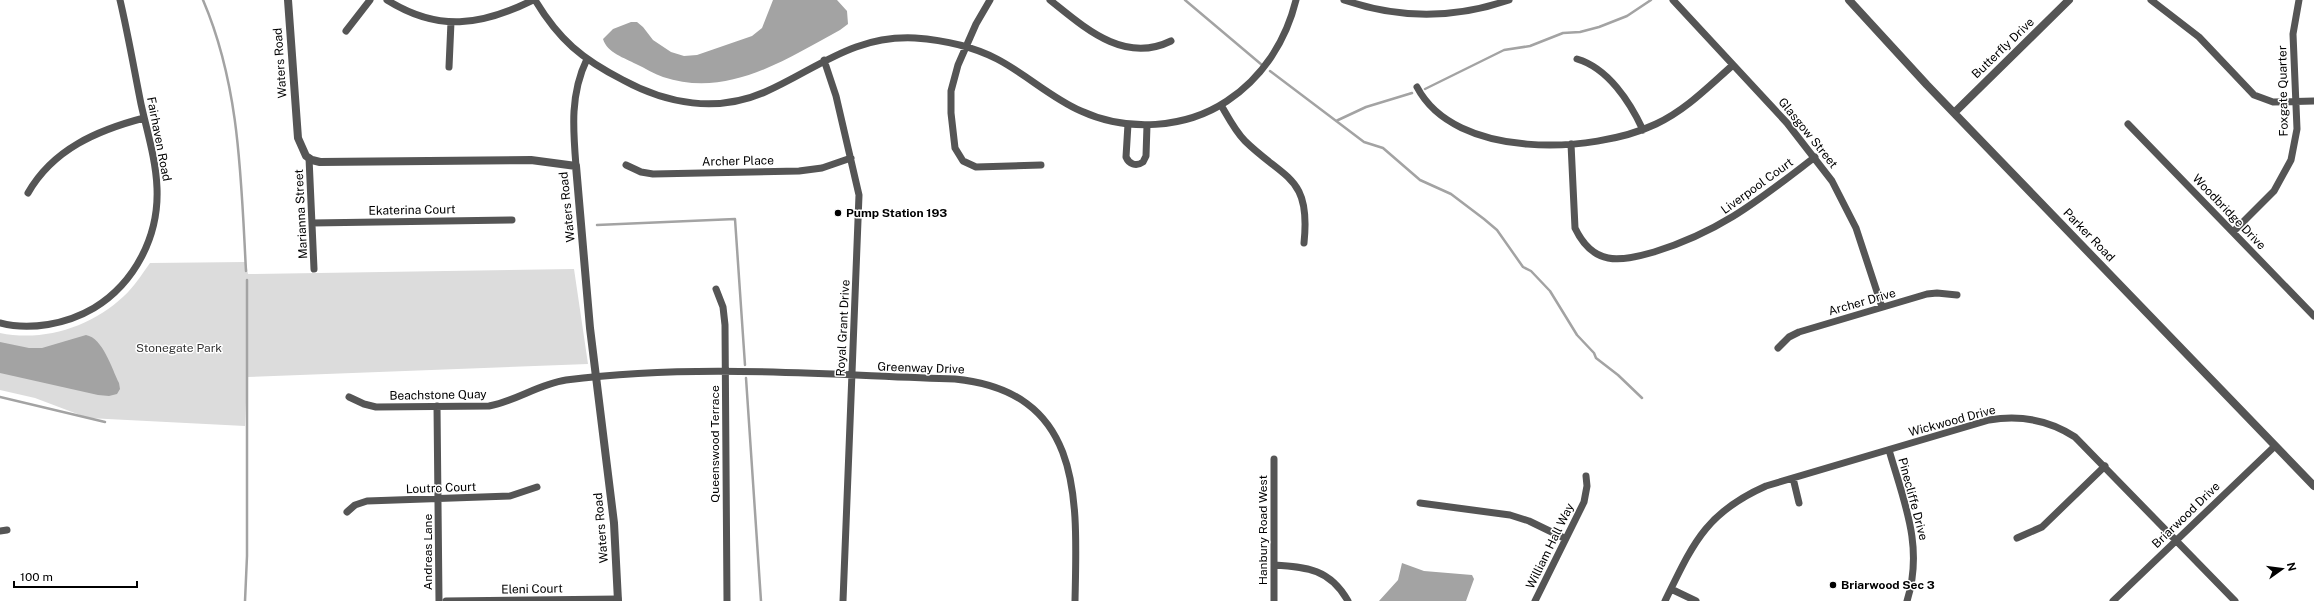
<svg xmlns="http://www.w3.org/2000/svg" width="2314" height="601" font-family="'Public Sans',sans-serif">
<rect width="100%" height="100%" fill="#fff"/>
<!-- green -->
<path fill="#dcdcdc" d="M246,262L248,274L574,269L588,364L247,377L245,426L88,418L35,398L0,390V333C44,342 91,327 124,296C134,287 142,274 150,263Z"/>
<!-- water -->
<path fill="#a3a3a3" d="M773,0H837L847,11L848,24L840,30C786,59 728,99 663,77C654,74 645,68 636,64C625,58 607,53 603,39L613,29L631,22H637L643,27L653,40L671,52L684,56L697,55L752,36L762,28Z
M86,335C103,338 112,369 119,383L120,389L117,394L109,396L98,395L0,373V342L29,348H42Z
M1402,563L1424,571L1472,575L1474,579L1466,601H1379L1398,580Z"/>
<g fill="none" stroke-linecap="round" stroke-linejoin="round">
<!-- stream -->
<path stroke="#a3a3a3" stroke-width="2.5" d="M203,0C240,86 241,179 246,271
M1185,0L1262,65
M1270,71L1364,142L1383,148L1420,180L1451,194L1484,219L1497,230L1523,267L1531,271L1550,291L1577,335L1594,353L1596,358L1618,375L1642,398
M1425,89L1504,50L1530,46L1563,33L1580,32L1599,27L1627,16L1651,0
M1336,121L1366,107L1412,93
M597,225L735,219L745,365
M746,378L761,601
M0,397L105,422
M245,601L247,556V280"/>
<!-- minor -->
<path stroke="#555" stroke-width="7" d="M387,0C438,32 481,26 533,0
M535,0C559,40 582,59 623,80C667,104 717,113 765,92C817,69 853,35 915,38C943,40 972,46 997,59C1026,74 1051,98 1081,111C1127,132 1185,129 1227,101C1263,77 1286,41 1296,0
M990,0L976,24L958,65L951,91V113L955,148L963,161L976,167L1041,165
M1050,0C1085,28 1124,64 1171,41
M1344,0C1399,19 1454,19 1509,0
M1673,0L1787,123L1832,181L1856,228L1882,307
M2151,0L2199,37L2254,95L2273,102L2314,101
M346,31L370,0
M1577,59C1608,68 1630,102 1643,130
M824,60L836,96L859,195L843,601
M449,67L451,22
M1417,87C1455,160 1593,154 1656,124C1686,110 1709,86 1733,65
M1221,105C1228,117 1235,131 1245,141C1285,180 1311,176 1304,243
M1128,124L1126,157C1129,164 1136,167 1143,162L1146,156L1147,125
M2128,124L2314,316
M1571,144L1575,228C1593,266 1619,262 1654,252C1722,231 1760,199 1815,157
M309,158L314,269
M626,165L641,172L653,174L799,171L822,168L851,158
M576,166C573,129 570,94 587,59
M28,193C53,149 98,130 144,118
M312,223L512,220
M2233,232L2274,191L2291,160L2297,129L2293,34L2299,0
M716,289L723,307L725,325L727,601
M0,323C30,331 67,324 94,308C135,283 159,236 157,188C156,160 147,131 141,104C134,69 128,34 120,0
M1778,348L1789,337L1799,332L1927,294L1937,293L1957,295
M349,397L364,404L376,407L489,406C516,401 539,384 566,380C696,363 826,375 955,379C1085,392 1077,501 1075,601
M437,406L439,601
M1889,450C1904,502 1924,547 1907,601
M1793,478L1799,503
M1420,503L1510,515L1529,521L1564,538
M347,512L355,505L367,501L510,496L537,487
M0,531L7,530
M2017,538L2042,527L2105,466
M1274,565C1307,567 1330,569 1348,601
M1671,589L1696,601
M446,601L618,599
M1274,601V459
M1535,601L1584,502L1587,486L1586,476
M1665,601C1693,544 1705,513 1766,486L1989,420C2019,415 2049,420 2075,437L2235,601
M2113,601L2275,446"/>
<!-- tertiary -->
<path stroke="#555" stroke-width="8" d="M288,0L298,138L306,156L312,160L320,162L531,160L576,166L590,328L614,523L618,601
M1849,0L1927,85L2314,486
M1954,113L2069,0"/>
</g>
<!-- markers -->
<g fill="#000" stroke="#fff" stroke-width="1.5">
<circle cx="838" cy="213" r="4"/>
<circle cx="1833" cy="585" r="4"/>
</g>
<g text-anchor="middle" stroke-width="3" stroke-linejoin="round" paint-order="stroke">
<!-- street labels -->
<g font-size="12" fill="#000" stroke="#fff">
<text transform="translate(2003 48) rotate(-44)" y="4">Butterfly Drive</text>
<text transform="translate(280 63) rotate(-94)" y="4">Waters Road</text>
<text transform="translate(2283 91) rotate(-91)" y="4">Foxgate Quarter</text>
<text transform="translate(1808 133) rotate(51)" y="4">Glasgow Street</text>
<text transform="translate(159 139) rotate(79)" y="4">Fairhaven Road</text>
<text transform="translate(738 161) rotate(-1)" y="4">Archer Place</text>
<text transform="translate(1757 186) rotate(-36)" y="4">Liverpool Court</text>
<text transform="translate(567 207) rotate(-96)" y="4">Waters Road</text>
<text transform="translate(412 210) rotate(-1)" y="4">Ekaterina Court</text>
<text transform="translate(2229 212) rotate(46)" y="4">Woodbridge Drive</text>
<text transform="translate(301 214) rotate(-93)" y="4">Marianna Street</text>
<text transform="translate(2089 235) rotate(46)" y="4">Parker Road</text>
<text transform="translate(1862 302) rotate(-16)" y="4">Archer Drive</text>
<text transform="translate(843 328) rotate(-87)" y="4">Royal Grant Drive</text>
<text transform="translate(921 368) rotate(2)" y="4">Greenway Drive</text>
<text transform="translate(438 395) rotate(-1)" y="4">Beachstone Quay</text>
<text transform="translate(1952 421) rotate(-15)" y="4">Wickwood Drive</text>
<text transform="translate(715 444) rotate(-90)" y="4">Queenswood Terrace</text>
<text transform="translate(441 488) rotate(-2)" y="4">Loutro Court</text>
<text transform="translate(1913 499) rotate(75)" y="4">Pinecliffe Drive</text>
<text transform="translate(2186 515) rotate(-44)" y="4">Briarwood Drive</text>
<text transform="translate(601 528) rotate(-95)" y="4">Waters Road</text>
<text transform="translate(1263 530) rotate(-90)" y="4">Hanbury Road West</text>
<text transform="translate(1550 546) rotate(-64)" y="4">William Hall Way</text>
<text transform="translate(428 552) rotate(-90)" y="4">Andreas Lane</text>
<text transform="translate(532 589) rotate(-1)" y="4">Eleni Court</text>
</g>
<!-- poi labels -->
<g font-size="12" font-weight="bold" fill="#000" stroke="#fff" text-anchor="start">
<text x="846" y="217">Pump Station 193</text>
<text x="1841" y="589">Briarwood Sec 3</text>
</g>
<!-- park labels -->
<g font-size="12" fill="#333" stroke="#fff">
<text x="179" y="352">Stonegate Park</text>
</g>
</g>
<!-- north arrow -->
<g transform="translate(2282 569) rotate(76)" stroke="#ffffff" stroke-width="3" paint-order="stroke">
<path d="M0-3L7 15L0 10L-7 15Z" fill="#000000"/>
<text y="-6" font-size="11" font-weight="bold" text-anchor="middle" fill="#000000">N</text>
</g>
<!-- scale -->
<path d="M14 581v6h123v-6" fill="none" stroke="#000000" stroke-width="2"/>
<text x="20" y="581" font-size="12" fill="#000000" stroke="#ffffff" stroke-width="3" paint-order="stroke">100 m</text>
</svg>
